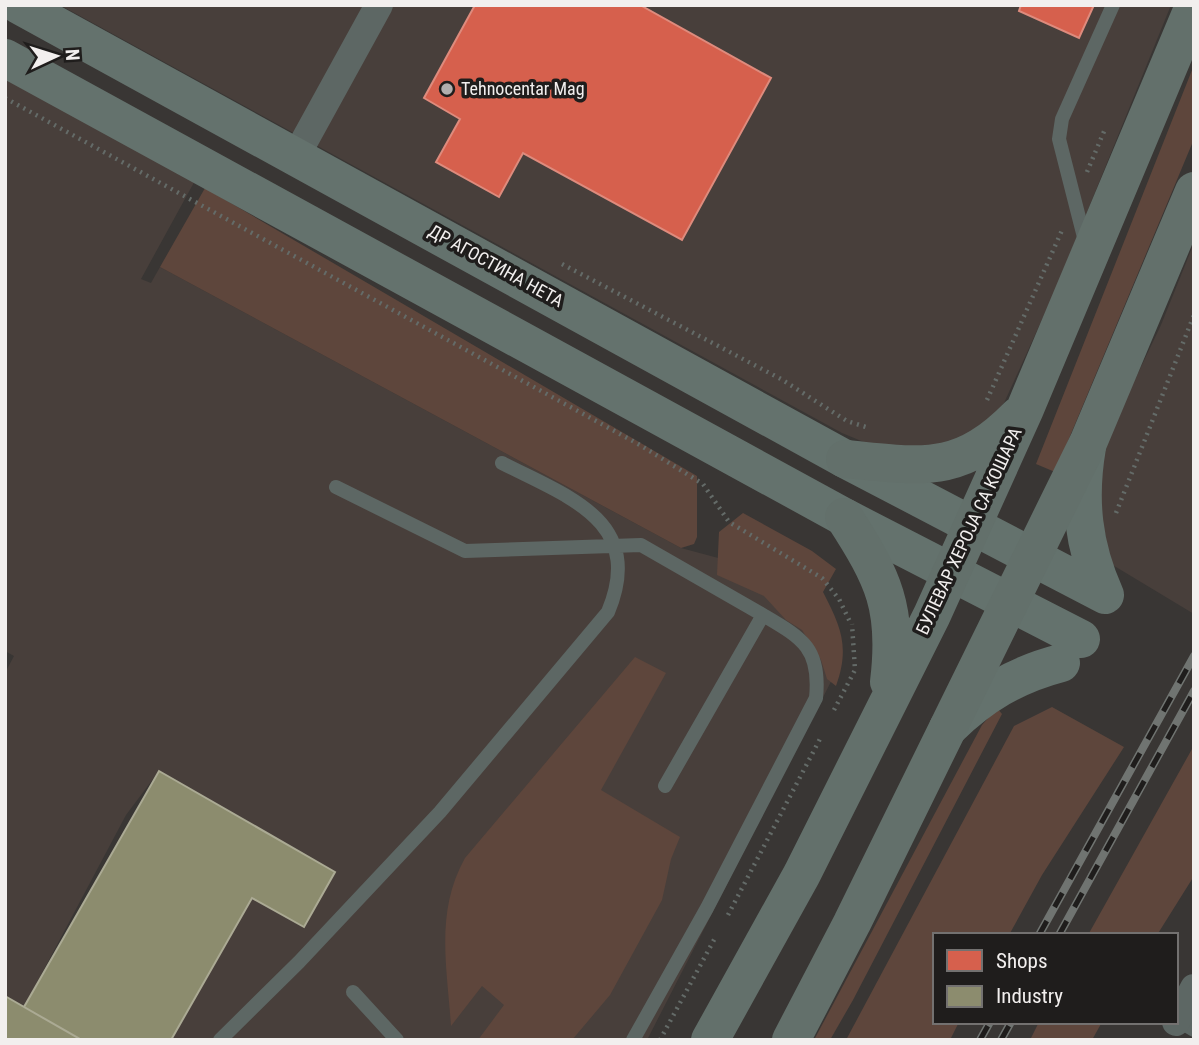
<svg xmlns="http://www.w3.org/2000/svg" width="1199" height="1045" font-family="'Roboto Condensed',sans-serif">
<rect width="100%" height="100%" fill="#393634"/>
<!-- built -->
<path fill="#483f3b" d="M60,5H1171L1055,291L1004,403L973,440L895,455L842,433Z
M5,76L197,177L141,279L151,283L160,267L681,548L748,566L837,670L647,1040H171L252,898L303,927L335,872L159,771L126,815L24,1007L5,996V673L14,656L5,651Z
M1194,243V614L1111,564L1092,469L1161,325Z"/>
<!-- green -->
<path fill="#5e463c" d="M1194,65V139L1055,472L1036,464Z
M205,188L697,476V537L694,544L681,548L160,267Z
M743,513L812,551L836,569L823,592C841,627 850,647 836,686L827,679L821,660L802,630L786,620L764,596L717,575L719,532Z
M635,657L666,673L601,790L680,837L671,859L662,900L610,995L572,1040H478L504,1005L482,986L451,1026C447,966 435,912 465,858Z
M1052,707L1124,747L1042,875L1009,935H935V1022H959L950,1040H846L1014,726Z
M997,708L1002,714L853,1000L830,1040H814L982,725Z
M1192,749L1194,876L1157,935H1088Z
M1039,1022H1102L1092,1040H1030Z"/>
<!-- shops -->
<path fill="#d6604d" stroke="#de8b7d" stroke-width="2" d="M475,5H640L771,78L682,240L523,153L499,197L436,162L460,119L424,98Z
M1021,5H1094L1079,38L1019,11Z"/>
<!-- industry -->
<path fill="#8c8c6e" stroke="#abaa94" stroke-width="2" d="M159,771L335,872L304,927L252,898L171,1040H82L24,1007Z
M5,996L78,1038L77,1040H5Z"/>
<g fill="none" stroke-linecap="round" stroke-linejoin="round">
<!-- path -->
<path stroke="#646b68" stroke-width="4.5" stroke-dasharray="2 5" stroke-linecap="butt" d="M5,98L640,445L703,484L729,522L822,578L839,599L851,624
M1087,172L1105,129
M562,264L781,379L847,421L866,427
M987,400L1063,228
M1116,513L1194,315
M834,710L855,670L852,624
M728,915L821,737
M660,1040L715,938"/>
<!-- lane -->
<path stroke="#5d6764" stroke-width="14" d="M1086,245L1059,139L1062,119L1113,5
M336,487L465,551L641,545L763,615L665,786
M353,992L397,1040
M1177,1020L1194,1030
M220,1040L299,962L440,812L608,612C646,521 568,497 502,463
M633,1040L707,908L816,698C821,648 802,638 763,615"/>
<!-- street -->
<path stroke="#5d6764" stroke-width="28" d="M296,156L379,5
M1176,1022L1194,988"/>
<!-- secondary -->
<path stroke="#64726d" stroke-width="38" d="M19,5L845,459L1105,595
M5,58L844,517L1081,639
M1087,447C1078,500 1083,546 1105,595
M948,728C982,695 1015,675 1061,663"/>
<!-- primary -->
<path stroke="#63706b" stroke-width="38" d="M845,459C922,466 959,476 1018,416
M844,517C884,579 898,608 889,682
M710,1040L802,874L932,615L1025,409L1194,6
M791,1040L852,923L1088,443L1194,191"/>
<defs>
<path id="rail" d="M1039,935L1194,656
M1059,935L1194,691
M980,1040L990,1022
M1001,1040L1011,1022"/>
</defs>
<!-- rail casing -->
<use href="#rail" stroke="#707471" stroke-width="8"/>
<!-- rail -->
<use href="#rail" stroke="#1f1d1c" stroke-width="5" stroke-dasharray="16" stroke-linecap="butt"/>
</g>
<!-- markers -->
<circle fill="#b1aead" stroke="#1f1d1c" stroke-width="2.5" cx="447" cy="89" r="7"/>
<g text-anchor="middle" stroke-width="7" stroke-linejoin="round" paint-order="stroke">
<!-- poi labels -->
<g font-size="18" fill="#f2efee" stroke="#1f1d1c" text-anchor="start">
<text x="461" y="95">Tehnocentar Mag</text>
</g>
<!-- street labels -->
<g font-size="18" fill="#f2efee" stroke="#1f1d1c">
<text transform="translate(496 266) rotate(29)" y="6">ДР АГОСТИНА НЕТА</text>
<text transform="translate(969 531) rotate(-65)" y="6">БУЛЕВАР ХЕРОЈА СА КОШАРА</text>
</g>
</g>
<!-- border -->
<rect width="1199" height="1045" fill="none" stroke="#f2efee" stroke-width="14"/>
<!-- legend -->
<rect x="933" y="933" width="245" height="91" fill="#1f1d1c" stroke="#737170" stroke-width="2"/>
<rect x="947" y="950" width="35" height="21" fill="#d6604d" stroke="#737170" stroke-width="2"/>
<text x="996" y="968" font-size="21" fill="#f2efee">Shops</text>
<rect x="947" y="986" width="35" height="21" fill="#8c8c6e" stroke="#737170" stroke-width="2"/>
<text x="996" y="1003" font-size="21" fill="#f2efee">Industry</text>
<!-- north arrow -->
<g transform="translate(56 56) rotate(86)" stroke="#1f1d1c" stroke-width="5" paint-order="stroke">
<path d="M0-5L12 26L0 18L-12 26Z" fill="#f2efee"/>
<text y="-10" font-size="19" font-weight="bold" text-anchor="middle" fill="#f2efee">N</text>
</g>
</svg>
